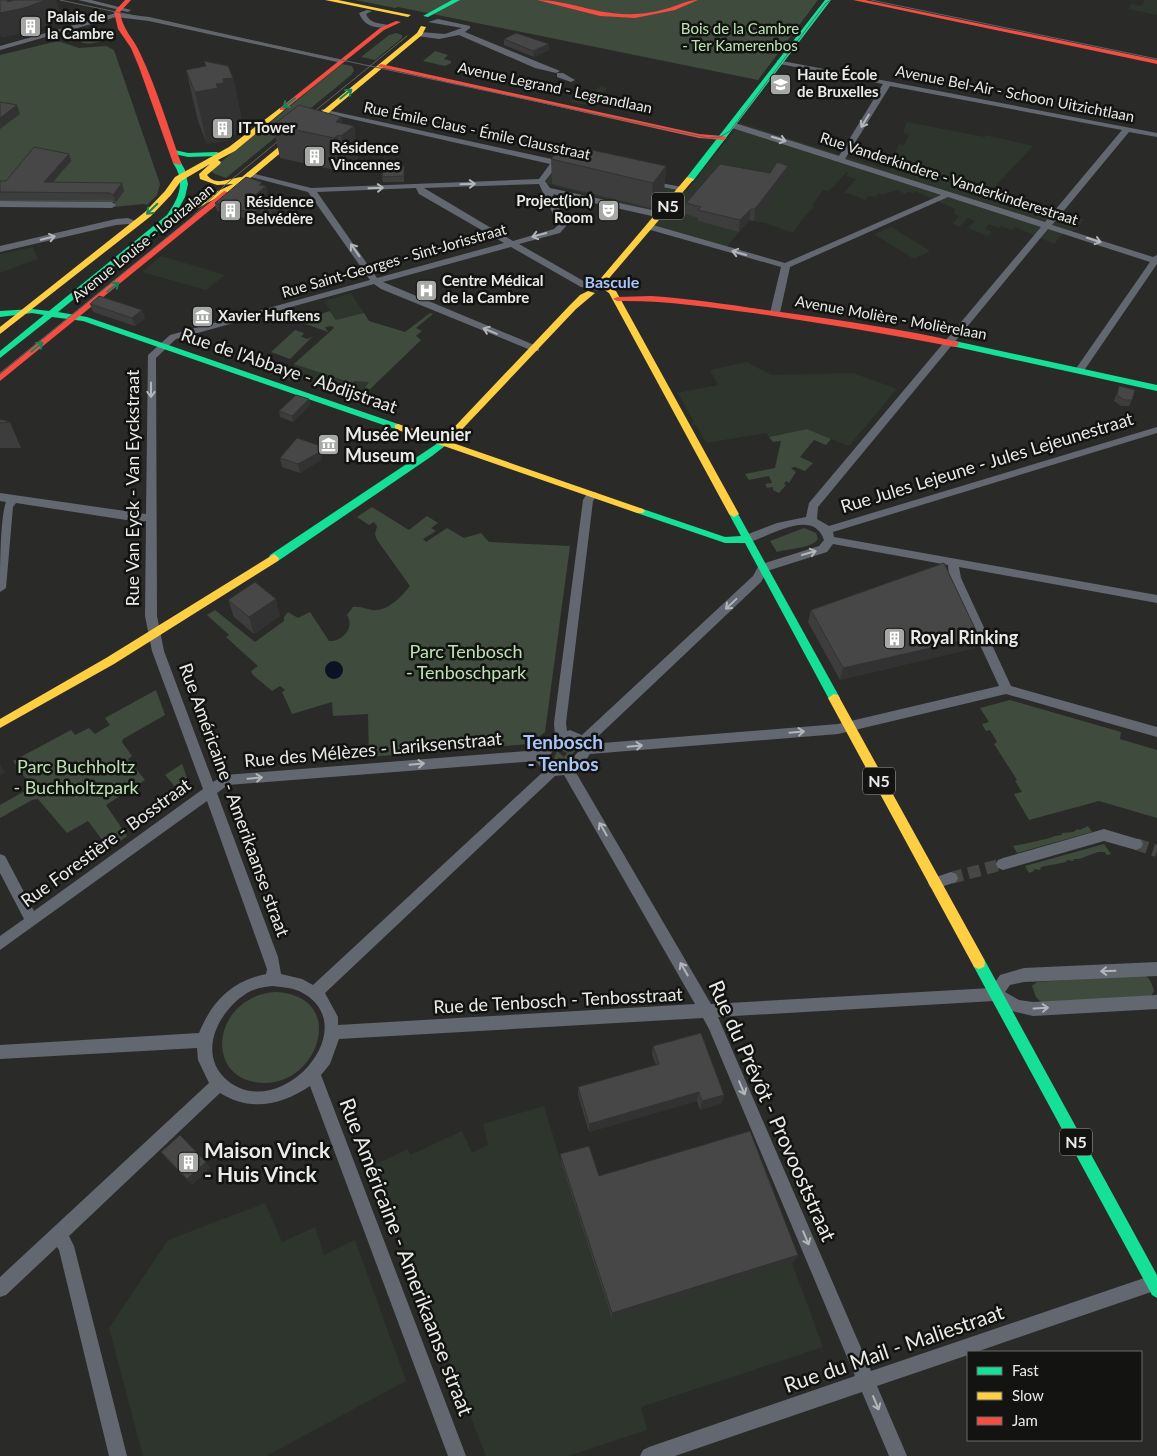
<svg xmlns="http://www.w3.org/2000/svg" width="1157" height="1456" font-family="Lato,sans-serif">
<rect width="100%" height="100%" fill="#2a2b29"/>
<!-- built -->
<path fill="#2d352c" d="M1145,0H1157V15L1128,9L1131,4L1142,6Z
M600,86L607,88L591,106L570,102L573,99L570,98L575,92L592,96Z
M907,122L985,137L986,135L1033,146L990,192L1010,197L1009,201L1018,204L1021,202L1023,205L1038,210L1042,211L1044,209L1084,219L1076,229L1062,235L1054,244L1015,227L1013,230L1000,226L999,228L989,224L985,229L992,232L988,236L968,228L975,221L971,219L968,218L959,227L952,224L959,217L953,213L955,211L953,208L915,191L913,193L908,192L905,194L897,190L882,195L879,193L876,196L878,197L868,196L865,200L848,193L843,194L856,179L846,176L848,173L847,172L829,191L823,190L812,205L815,206L801,221L793,233L765,223L749,220L726,248L645,224L656,212L547,184L546,179L556,167L594,172L686,192L740,123L889,170L899,144L904,145L909,135L903,133Z
M891,227L901,233L930,251L914,259L874,234Z
M33,247L38,259L0,273V254Z
M161,256L202,268L225,275L206,290L142,272Z
M351,293L369,321L421,340L358,401L340,395L342,393L299,378L292,382L279,378L339,324L324,301Z
M747,362L771,375L853,373L897,389L849,446L806,429L769,437L766,433L706,443L696,425H693L692,423L694,422L679,395L676,393L718,385L710,370Z
M544,1106L561,1162L598,1183L792,1263L823,1347L641,1407L647,1430L568,1456H486L376,1174L373,1175L370,1167L408,1149L410,1155L462,1131L472,1153L488,1145L483,1124Z
M265,1203L282,1242L315,1227L324,1255L355,1240L406,1381L266,1456H143L109,1328L168,1240Z"/>
<!-- green -->
<path fill="#3f4b3c" d="M355,0H818L758,80L398,7L395,8Z
M93,31L105,33L107,37C99,44 86,46 77,40L80,34Z
M396,33L402,35V38L375,60L361,57L389,35Z
M58,41L79,48L106,46L114,50L160,184L157,195L147,205L144,204L113,207L115,202L0,201V55Z
M435,51L448,55L444,59L451,61V63L445,66L423,61Z
M342,64L352,66L354,71L351,75L226,178L213,173L211,170Z
M330,311L336,320L364,313L369,321L405,332L430,313L433,314L416,328L422,331L416,336L421,340L370,389L365,388L369,382L354,381L352,383L294,364L334,328L332,326L325,327L328,332L303,323L300,320L322,317L321,314Z
M295,330L304,333L301,337L308,339L313,336L290,359L271,352Z
M807,429L831,439L826,445L814,440L800,457L813,463L805,471L795,467L791,468L796,472L789,483L786,481L784,484L786,485L779,493L773,490V487L767,488L765,484L772,483L769,476L749,480L745,474L775,468L781,441L773,442L769,437Z
M372,507L409,530L427,516L438,523L431,528L436,531L423,539L426,542L447,528L464,538L481,533L489,542L570,546L545,732L530,744L369,757L368,714L333,716L332,702L292,714L282,692L285,690L280,686L272,691L253,675L251,671L258,666L226,637L229,635L207,615L215,610L255,642L284,621V617L288,612L298,618L310,612L329,641C343,642 355,627 347,615L353,607C362,606 370,611 377,610C390,609 402,596 410,586L377,540L375,534L377,526L374,522L369,525L357,517Z
M804,528L816,533L818,539C811,549 789,548 777,552L770,541Z
M156,690L165,715L123,739L122,742L132,756L128,759L145,780L106,805L127,836L109,849L88,821L67,833L38,799L32,800L0,818V805L32,787L13,761L71,730L75,735L89,728L95,734L110,725L105,718Z
M1010,700L1121,732L1120,739L1157,750V818L1099,801L1029,820L1014,794L1022,792L1015,781L1017,780L994,744L997,742L990,730L986,731L982,724L989,722L980,708Z
M564,745L573,746L575,751L568,760L557,763L553,760L557,751L564,757L567,753L559,749Z
M182,764L191,789L182,795L165,775Z
M1088,826L1092,832L1017,853L1013,846C1023,844 1030,843 1041,840C1049,839 1055,835 1062,835V833L1073,832L1078,829L1080,830Z
M1104,844L1111,854L1107,855L1105,852H1098L1079,859H1074L1073,861L1067,860L1066,862L1041,867L1040,870L1034,869V871L1029,873L1025,866Z
M1142,975C1150,976 1152,984 1154,991L1151,996L1041,1002L1036,997L1032,986L1037,982Z
M275,992C352,995 317,1094 254,1082C217,1075 213,1032 238,1008C248,998 261,993 275,992Z"/>
<!-- water -->
<path fill="#0a1326" d="M325 670a9 9 0 1 1 18 0a9 9 0 1 1-18 0Z"/>
<g fill="none" stroke-linecap="round" stroke-linejoin="round">
<!-- street-tunnel -->
<path stroke="#474846" stroke-width="12" stroke-dasharray="12 6" stroke-linecap="butt" d="M1136,844L1157,851
M951,878L1003,864"/>
<!-- street -->
<path fill="#636770" fill-rule="evenodd" d="M78,0H91L131,10L128,12Z
M367,10L372,11L366,14C370,24 379,23 388,25V27C375,29 364,26 359,13Z
M116,13L149,17L346,61L342,63L149,21L116,17L0,50V46Z
M438,19L470,26V28L465,32L560,71L556,73L535,68L459,35L439,39L417,36L416,34L420,32L445,34L462,28L428,22Z
M777,60L1157,133V137L1129,132L1052,225L1153,257L1157,255V264L1083,372H1077L1075,370L1150,262L1048,229L818,507L817,519L829,526L1157,427V433L833,532L834,537L1157,595V603L959,567L961,578L1011,686L1157,727V737L1006,694L838,734L590,754L584,763L575,771L711,1004L991,988L1000,975L1024,968L1157,962V976L1024,982L1010,985L1005,992L1019,1000L1033,1002L1157,995V1009L1033,1016L1012,1011L994,1001L718,1017L871,1371L1153,1275L1157,1276V1290L976,1352H968V1355L877,1386L907,1456H889L862,1392L675,1456H640L643,1450L649,1447L855,1376L709,1029L703,1018L339,1039L330,1064L321,1075L466,1456H448L310,1086C282,1105 250,1112 220,1093L69,1236L74,1246L127,1456H109L59,1250L57,1247L6,1295L0,1297V1277L209,1083L198,1060L197,1048L0,1059V1045L199,1033C212,1001 232,981 266,974L267,969L207,801L0,950V936L24,919L0,873V854L5,856L34,911L203,789L152,651L145,616L146,521L139,522L16,503L13,507L6,588L0,592C0,571 0,518 6,502L0,501V493L146,514L148,355L170,335L370,280L308,192L247,176V172L311,188L539,179L550,164L325,113L321,111L322,109L570,163L571,165L567,167L558,165L545,181L550,188L661,212L665,215L661,218L553,194L566,226L560,233L519,244L587,283L598,287V291L581,287L511,247L383,282L539,347V351H533L381,289L374,284L176,339L156,358L157,616L164,651L213,782L225,775L539,750L548,739L555,736L554,723L583,500L588,492H596L597,495L593,501L566,723L567,731L570,730L582,735L753,576L759,565L819,546L824,540C813,507 769,537 747,543L741,539L743,536L777,523L806,517L809,503L1041,227L948,197L790,267L780,313L778,315H772L770,313L781,267L647,229V225H653L785,263L941,195L729,127V123H735L839,156L883,84L780,64H777ZM890,86L1122,130L1045,222L845,159ZM539,184L558,225L554,229L513,241L424,188ZM416,188L419,194L504,243L377,278L317,192ZM833,544L948,565L949,578L999,686L838,724L590,744L761,582L767,571L827,552ZM570,741L578,744L579,751L568,763L555,766L549,760V756L556,747ZM536,761L544,771L313,985L302,979L281,974L278,957L217,793L228,785ZM564,775L695,1004L338,1025V1017L325,993L555,776ZM273,986C281,987 292,988 299,991C368,1024 282,1124 228,1081C196,1055 218,1011 247,993C255,988 264,987 273,986Z
M557,73H563L575,80L571,82L557,77Z
M645,180L682,187L686,189L682,191L648,184H645Z
M0,201L112,202L116,205L112,208L0,207Z
M128,218L140,223L136,226L128,224L116,225L0,252V246L116,219Z
M1104,829L1141,840L1143,844L1141,848L1136,850L1104,841L1003,870L998,868L996,864L998,860L1003,858Z
M951,872L956,874L958,878L956,882L935,889L930,887L928,883L930,879Z"/>
<!-- fast -->
<path fill="#16e098" fill-rule="evenodd" d="M452,0H460L428,17L423,16Z
M825,0H831L693,181H687V177Z
M170,149L188,153L217,152L221,154L217,156L188,157L170,153Z
M174,161H180L185,170L188,184L185,197L173,219L58,312L87,317L401,425V429H395L83,321L52,317L0,358V351L44,315L32,313L0,317V311L32,309L49,311L167,215C179,198 186,182 173,163Z
M955,341L1157,385V391L952,346V342Z
M447,437L452,440L450,442L432,456L278,561H270L269,558L270,555Z
M640,508L725,537L741,536L729,514L731,512H737L840,698L838,701H830L745,543H725L637,513L635,511Z
M979,957L984,959L1157,1275V1298L1152,1295L974,967L973,963L974,959Z"/>
<!-- slow -->
<path fill="#ffcf43" fill-rule="evenodd" d="M325,0H338L411,15L408,17Z
M421,26L426,27L422,35L230,195L224,194L172,222H166V218L192,203L233,184L217,185L200,179L199,174L210,164L181,181L171,195L151,216L0,334V327L145,212L165,191L175,177L229,147L280,108H284V110L235,151L218,160L221,162L220,164L207,175C216,187 229,178 242,177L417,33Z
M687,177L694,179L605,283L616,291L739,514L734,517L729,514L609,293L596,284Z
M588,291L595,293L576,309L450,442L643,509L645,511L643,513H637L395,429V425L398,424L443,439L570,305L580,295Z
M274,554L279,558L278,561L114,664L0,728V719L106,658Z
M834,694L838,695L984,959L985,963L984,967L979,969L974,967L828,698Z"/>
<!-- jam -->
<path fill="#f24e42" fill-rule="evenodd" d="M125,0H131L120,12C122,29 134,39 140,53C157,89 168,127 181,163L180,165L173,163L139,67L131,48L118,29L114,12Z
M537,0C569,0 599,16 634,14C646,14 660,11 672,7C681,4 688,0 698,0L675,10L635,18L600,16Z
M853,0H865L1157,60V64Z
M396,21L401,22L384,30L284,110H280V108L380,28Z
M381,64L699,134L723,136L727,138L723,140L699,138L379,67L378,66Z
M224,191L231,193L0,381V374Z
M651,296C697,299 743,307 788,313C845,321 902,329 958,342L959,344L955,347C888,334 820,323 753,313C707,307 663,300 617,301L613,299L617,297Z"/>
<!-- tram -->
<path stroke="#606264" stroke-width="1" d="M60,0L708,138L720,137L730,131L826,3L831,0
M871,0L1157,59
M305,119L407,36
M0,373L191,218L225,185L288,133"/>
</g>
<!-- wall -->
<path fill="#3c3d3c" d="M504,39L549,44V50L534,57L504,45Z
M204,61L233,78L244,130L235,131L236,135L228,136L229,140L207,144L198,121L186,70L206,66Z
M341,117L342,123L354,126L358,159L346,169H343L339,171L280,158L273,125Z
M69,154L71,161L53,182L124,191L116,202L112,200H0V181H6Z
M551,159L666,166L664,190L651,208L552,184Z
M404,166V182H383L382,177Z
M786,177L754,221L749,220L739,232L698,221V218L685,214L686,203Z
M266,186L267,194L262,199L292,214L273,219L261,216L255,221L217,211L215,203Z
M90,304L142,310L145,318L135,326L93,312Z
M1119,386L1132,400L1129,406H1121L1114,401Z
M309,399L310,405L293,422L280,417L279,411Z
M0,419L10,422L21,448H0Z
M323,455L321,457V460L300,473L282,467L280,458Z
M228,600L280,616L254,634L234,617Z
M811,610L979,637L975,648L840,680L808,622Z
M653,1046L724,1095L722,1103L700,1110L697,1101L589,1132L578,1095V1087L656,1065L652,1055Z
M161,1152L206,1162L210,1168L192,1185L166,1158Z
M560,1154L599,1176L798,1255L794,1262L612,1319L561,1162Z"/>
<!-- shaded-wall -->
<path fill="#313231" d="M8,0H13L16,10L46,0H56L62,20L32,31L1,38L0,34V13Z
M549,44V50L534,57L533,51Z
M233,78L244,130L235,131L236,135L228,136L229,140L207,144L195,92L216,84L223,79Z
M17,105L20,114L0,129V118Z
M341,117L344,134L354,126L358,159L346,169L341,136L338,135L343,169L339,171L334,138L336,122Z
M69,154L71,161L46,190L44,182Z
M666,166L664,190L651,208L653,183Z
M788,166L786,177L754,221L755,209Z
M262,182L263,188L266,186L267,194L255,204L253,197L259,185Z
M122,183L124,191L116,202L113,195Z
M291,207L292,214L273,219L271,211Z
M259,208L261,216L255,221L253,213Z
M751,209L749,220L739,232L740,220Z
M142,310L145,318L135,326L132,318Z
M309,399L310,405L293,422L292,416Z
M321,446L323,455L321,457V460L300,473L298,464L318,450Z
M276,599L280,616L254,634L249,617Z
M979,637L975,648L840,680L843,668Z
M0,764L5,773L0,775Z
M699,1092L697,1101L589,1132V1124Z
M724,1095L722,1103L700,1110L702,1101Z
M206,1162L210,1168L192,1185L187,1179Z
M798,1255L794,1262L612,1319V1313Z"/>
<!-- building -->
<path fill="#464746" stroke="#313231" d="M0,0H8L7,2L14,0H46L24,8L0,13Z
M516,33L549,44L533,51L504,39Z
M204,61L228,66L233,78L223,79L224,83L216,84L218,88L195,92L186,70L206,66Z
M0,102L17,105L0,118Z
M299,105L341,117L336,122L354,126L341,136L338,135L334,138L273,125Z
M564,144L666,166L653,183L551,159Z
M34,147L69,154L44,182L122,183L113,195L110,193L0,192V181H6Z
M777,162L788,166L755,209H751L740,220L698,210L701,207L686,203L720,164L770,173Z
M383,165L404,166V176L382,177Z
M246,177L262,182L259,185L266,186L253,197L291,207L271,211L259,208L253,213L215,203Z
M99,296L142,310L132,318L90,304Z
M1119,386L1135,390L1132,400H1124L1117,395Z
M296,395L309,399L292,416L279,411Z
M0,419L10,422L0,423Z
M297,438L321,446L318,450L320,452L298,464L280,458Z
M944,563L979,637L843,668L811,610Z
M255,582L276,599L249,617L228,600Z
M701,1033L724,1095L702,1101L699,1092L589,1124L578,1087L659,1064L653,1046Z
M750,1131L798,1255L612,1313L560,1154L589,1146L599,1176Z
M180,1135L206,1162L187,1179L161,1152Z"/>
<!-- one-way arrows -->
<defs><path id="oneway-shaft" d="M-6 0H5M1.5-3L5.5 0L1.5 3" fill="none" stroke-width="1.6" stroke-linecap="round" stroke-linejoin="round" transform="scale(1.25)"/></defs>
<g stroke="#15845c">
<use href="#oneway-shaft" transform="translate(346 94) rotate(-39)"/>
<use href="#oneway-shaft" transform="translate(289 103) rotate(142)"/>
<use href="#oneway-shaft" transform="translate(152 209) rotate(136)"/>
<use href="#oneway-shaft" transform="translate(113 287) rotate(-39)"/>
<use href="#oneway-shaft" transform="translate(37 347) rotate(-39)"/>
</g>
<g stroke="#b3b6b8">
<use href="#oneway-shaft" transform="translate(865 121) rotate(121)"/>
<use href="#oneway-shaft" transform="translate(779 139) rotate(17)"/>
<use href="#oneway-shaft" transform="translate(468 184) rotate(-2)"/>
<use href="#oneway-shaft" transform="translate(376 188) rotate(-2)"/>
<use href="#oneway-shaft" transform="translate(539 235) rotate(165)"/>
<use href="#oneway-shaft" transform="translate(48 238) rotate(-13)"/>
<use href="#oneway-shaft" transform="translate(1094 240) rotate(18)"/>
<use href="#oneway-shaft" transform="translate(355 250) rotate(-125)"/>
<use href="#oneway-shaft" transform="translate(739 253) rotate(-164)"/>
<use href="#oneway-shaft" transform="translate(490 331) rotate(-158)"/>
<use href="#oneway-shaft" transform="translate(151 390) rotate(90)"/>
<use href="#oneway-shaft" transform="translate(809 553) rotate(-16)"/>
<use href="#oneway-shaft" transform="translate(731 604) rotate(137)"/>
<use href="#oneway-shaft" transform="translate(797 732) rotate(-5)"/>
<use href="#oneway-shaft" transform="translate(635 746) rotate(-5)"/>
<use href="#oneway-shaft" transform="translate(417 764) rotate(-5)"/>
<use href="#oneway-shaft" transform="translate(255 778) rotate(-5)"/>
<use href="#oneway-shaft" transform="translate(603 829) rotate(-120)"/>
<use href="#oneway-shaft" transform="translate(684 969) rotate(-120)"/>
<use href="#oneway-shaft" transform="translate(1108 971) rotate(178)"/>
<use href="#oneway-shaft" transform="translate(1041 1008) rotate(-3)"/>
<use href="#oneway-shaft" transform="translate(742 1088) rotate(67)"/>
<use href="#oneway-shaft" transform="translate(806 1238) rotate(67)"/>
<use href="#oneway-shaft" transform="translate(876 1403) rotate(67)"/>
</g>
<!-- icons -->
<defs>
<symbol id="building-square" viewBox="-11 -11 22 22"><rect x="-9" y="-9" width="18" height="18" rx="4" fill="#a6a8a5" stroke="#131412"/><path d="M-4-6H4V6H1V3H-1V6H-4ZM-2.5-4.3h1.7v1.8h-1.7ZM.8-4.3h1.7v1.8H.8ZM-2.5-1h1.7V.8h-1.7ZM.8-1h1.7V.8H.8Z" fill="#fff"/></symbol>
<symbol id="university-square" viewBox="-11 -11 22 22"><rect x="-9" y="-9" width="18" height="18" rx="4" fill="#a6a8a5" stroke="#131412"/><path d="M0-5L7-2L0 1L-7-2ZM-4 1L0 2.5L4 1V4Q0 6-4 4Z" fill="#fff"/></symbol>
<symbol id="theatre-square" viewBox="-11 -11 22 22"><rect x="-9" y="-9" width="18" height="18" rx="4" fill="#a6a8a5" stroke="#131412"/><path d="M-5-5.5Q0-4 5-5.5V0Q5 5 0 6Q-5 5-5 0ZM-3.3-2.5H-1v1.5H-3.3ZM1-2.5H3.3v1.5H1ZM-2.8 1Q0 5.5 2.8 1Z" fill="#fff"/></symbol>
<symbol id="hospital-square" viewBox="-11 -11 22 22"><rect x="-9" y="-9" width="18" height="18" rx="4" fill="#a6a8a5" stroke="#131412"/><path d="M-5-5h3v3.5h4V-5h3V5h-3V1.5h-4V5h-3Z" fill="#fff"/></symbol>
<symbol id="museum-square" viewBox="-11 -11 22 22"><rect x="-9" y="-9" width="18" height="18" rx="4" fill="#a6a8a5" stroke="#131412"/><path d="M0-6L6-3V-2H-6V-3ZM-5-1h2V3h-2ZM-1-1h2V3h-2ZM3-1h2V3H3ZM-6 4H6V6H-6Z" fill="#fff"/></symbol>
</defs>
<g fill-rule="evenodd">
<use href="#building-square" x="18" y="14" width="25" height="25"/>
<use href="#university-square" x="768" y="72" width="25" height="25"/>
<use href="#building-square" x="210" y="116" width="25" height="25"/>
<use href="#building-square" x="302" y="144" width="25" height="25"/>
<use href="#theatre-square" x="596" y="198" width="25" height="25"/>
<use href="#building-square" x="218" y="198" width="25" height="25"/>
<use href="#hospital-square" x="414" y="278" width="25" height="25"/>
<use href="#museum-square" x="190" y="304" width="25" height="25"/>
<use href="#museum-square" x="316" y="432" width="25" height="25"/>
<use href="#building-square" x="882" y="626" width="25" height="25"/>
<use href="#building-square" x="176" y="1150" width="25" height="25"/>
</g>
<g text-anchor="middle" stroke-width="5" stroke-linejoin="round" paint-order="stroke">
<!-- far-poi labels -->
<g font-size="15" font-weight="bold" fill="#e9ebe8" stroke="#131412" text-anchor="start">
<text x="47" y="22">Palais de<tspan x="47" dy="17">la Cambre</tspan></text>
<text x="797" y="80">Haute École<tspan x="797" dy="17">de Bruxelles</tspan></text>
<text x="238" y="133">IT Tower</text>
<text x="331" y="153">Résidence<tspan x="331" dy="17">Vincennes</tspan></text>
<text x="593" y="206" text-anchor="end">Project(ion)<tspan x="593" dy="17">Room</tspan></text>
<text x="246" y="207">Résidence<tspan x="246" dy="17">Belvédère</tspan></text>
<text x="442" y="286">Centre Médical<tspan x="442" dy="17">de la Cambre</tspan></text>
<text x="218" y="321">Xavier Hufkens</text>
</g>
<!-- far-park labels -->
<g font-size="15" fill="#bce3b4" stroke="#131412">
<text x="740" y="34">Bois de la Cambre<tspan x="740" dy="17">- Ter Kamerenbos</tspan></text>
</g>
<!-- far-street labels -->
<g font-size="15" fill="#e9ebe8" stroke="#131412">
<text transform="translate(555 88) rotate(12)" y="5">Avenue Legrand - Legrandlaan</text>
<text transform="translate(1015 94) rotate(11)" y="5">Avenue Bel-Air - Schoon Uitzichtlaan</text>
<text transform="translate(477 131) rotate(12)" y="5">Rue Émile Claus - Émile Clausstraat</text>
<text transform="translate(949 179) rotate(18)" y="5">Rue Vanderkindere - Vanderkinderestraat</text>
<text transform="translate(143 243) rotate(-39)" y="5">Avenue Louise - Louizalaan</text>
<text transform="translate(394 261) rotate(-16)" y="5">Rue Saint-Georges - Sint-Jorisstraat</text>
<text transform="translate(891 318) rotate(10)" y="5">Avenue Molière - Molièrelaan</text>
</g>
<!-- shield labels -->
<g fill="#131412" stroke="#a9aaa8" stroke-width="1">
<rect x="652" y="192.5" width="32" height="27" rx="4"/>
<rect x="863" y="767.5" width="32" height="27" rx="4"/>
<rect x="1060" y="1128.5" width="32" height="27" rx="4"/>
</g>
<g font-size="16" font-weight="bold" fill="#e9ebe8">
<text x="668" y="212">N5</text>
<text x="879" y="787">N5</text>
<text x="1076" y="1148">N5</text>
</g>
<!-- far-neighbourhood labels -->
<g font-size="16" font-weight="bold" fill="#a9c4f9" stroke="#131412">
<text x="612" y="288">Bascule</text>
</g>
<!-- street labels -->
<g font-size="18" fill="#e9ebe8" stroke="#131412">
<text transform="translate(289 371) rotate(19)" y="6">Rue de l'Abbaye - Abdijstraat</text>
<text transform="translate(987 463) rotate(-17)" y="6">Rue Jules Lejeune - Jules Lejeunestraat</text>
<text transform="translate(133 488) rotate(-90)" y="6">Rue Van Eyck - Van Eyckstraat</text>
<text transform="translate(373 750) rotate(-5)" y="6">Rue des Mélèzes - Lariksenstraat</text>
<text transform="translate(234 800) rotate(70)" y="6">Rue Américaine - Amerikaanse straat</text>
<text transform="translate(106 843) rotate(-36)" y="6">Rue Forestière - Bosstraat</text>
<text transform="translate(558 1001) rotate(-3)" y="6">Rue de Tenbosch - Tenbosstraat</text>
</g>
<!-- poi labels -->
<g font-size="18" font-weight="bold" fill="#e9ebe8" stroke="#131412" text-anchor="start">
<text x="345" y="441">Musée Meunier<tspan x="345" dy="21">Museum</tspan></text>
<text x="910" y="644">Royal Rinking</text>
</g>
<!-- park labels -->
<g font-size="18" fill="#bce3b4" stroke="#131412">
<text x="466" y="658">Parc Tenbosch<tspan x="466" dy="21">- Tenboschpark</tspan></text>
<text x="76" y="773">Parc Buchholtz<tspan x="76" dy="21">- Buchholtzpark</tspan></text>
</g>
<!-- neighbourhood labels -->
<g font-size="19" font-weight="bold" fill="#a9c4f9" stroke="#131412">
<text x="563" y="749">Tenbosch<tspan x="563" dy="22">- Tenbos</tspan></text>
</g>
<!-- near-street labels -->
<g font-size="21" fill="#e9ebe8" stroke="#131412">
<text transform="translate(772 1111) rotate(66)" y="7">Rue du Prévôt - Provooststraat</text>
<text transform="translate(406 1257) rotate(69)" y="7">Rue Américaine - Amerikaanse straat</text>
<text transform="translate(894 1349) rotate(-19)" y="7">Rue du Mail - Maliestraat</text>
</g>
<!-- near-poi labels -->
<g font-size="21" font-weight="bold" fill="#e9ebe8" stroke="#131412" text-anchor="start">
<text x="204" y="1158">Maison Vinck<tspan x="204" dy="24">- Huis Vinck</tspan></text>
</g>
</g>
<!-- legend -->
<rect x="967" y="1351" width="175" height="90" fill="#131412" stroke="#696a68"/>
<rect x="977" y="1367" width="25" height="8" fill="#16e098" stroke="#696a68"/>
<text x="1012" y="1376" font-size="15" fill="#e9ebe8">Fast</text>
<rect x="977" y="1392" width="25" height="8" fill="#ffcf43" stroke="#696a68"/>
<text x="1012" y="1401" font-size="15" fill="#e9ebe8">Slow</text>
<rect x="977" y="1417" width="25" height="8" fill="#f24e42" stroke="#696a68"/>
<text x="1012" y="1426" font-size="15" fill="#e9ebe8">Jam</text>
</svg>
